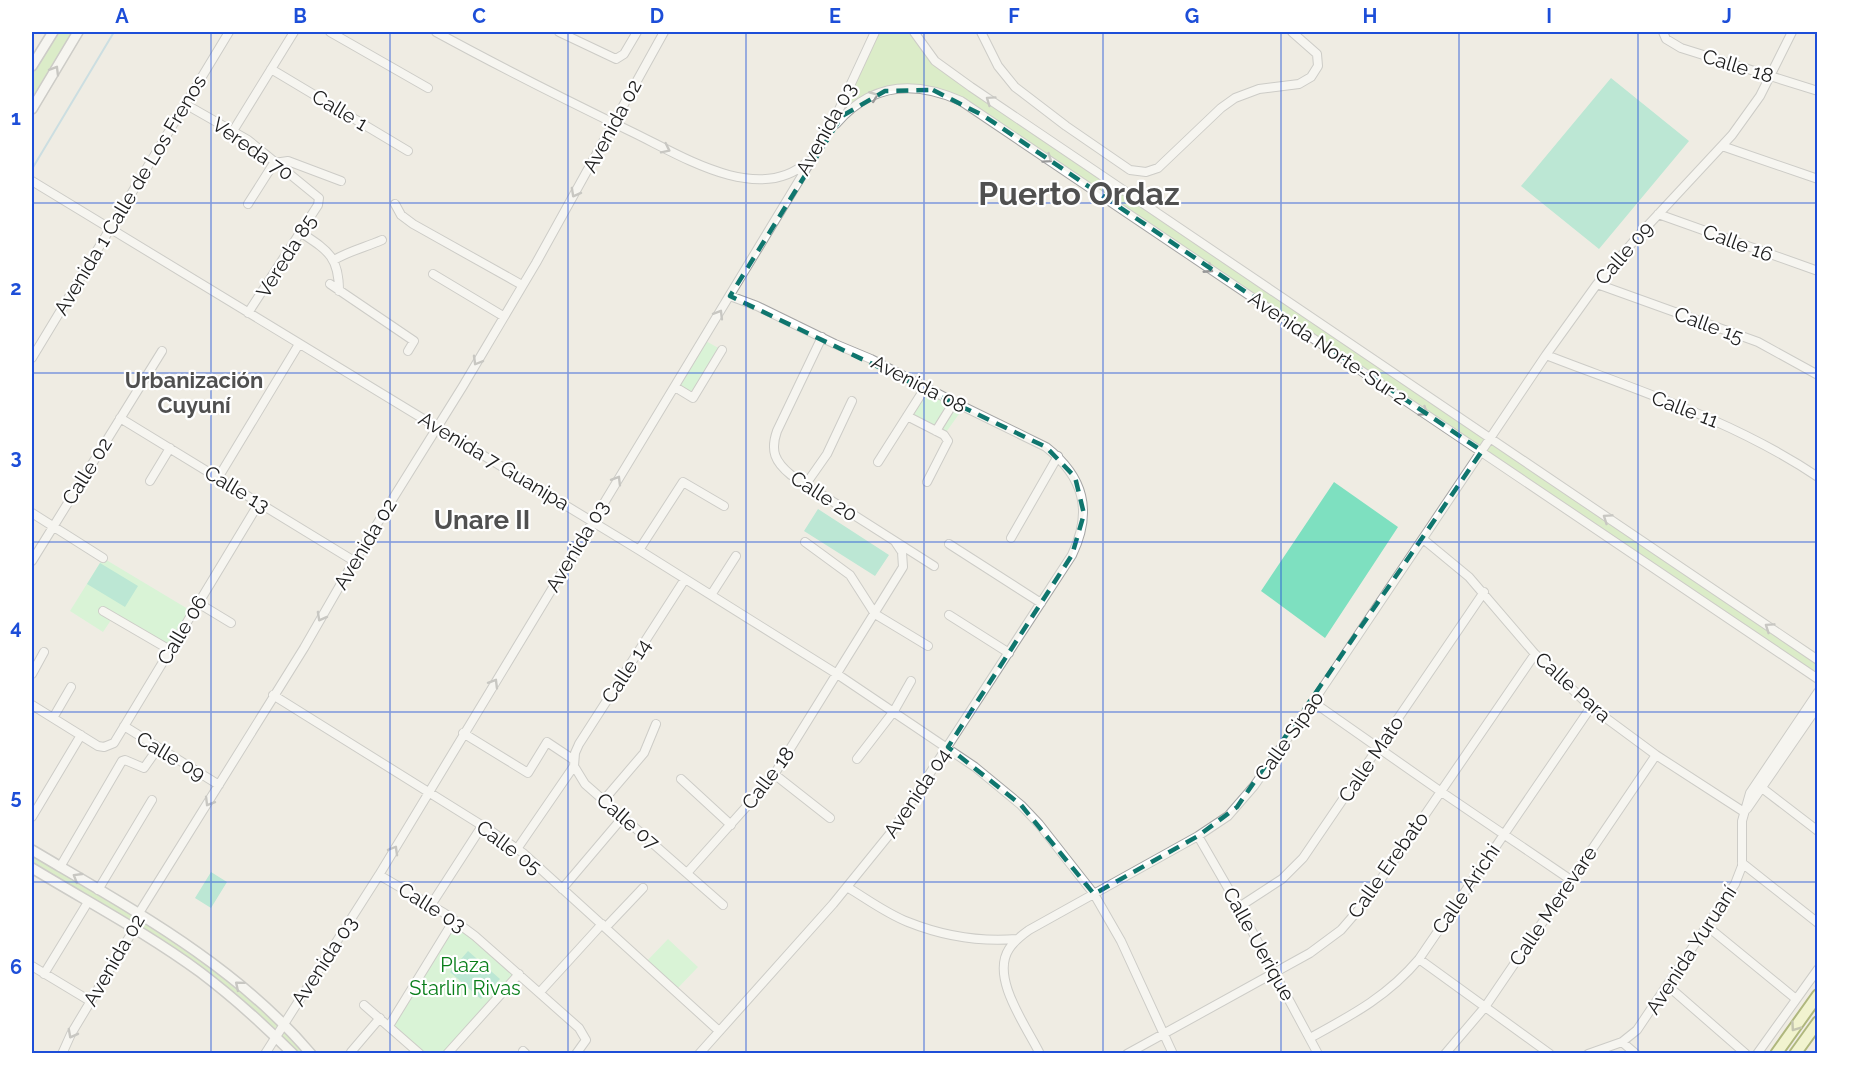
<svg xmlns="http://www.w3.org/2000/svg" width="1849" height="1085" font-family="Raleway,sans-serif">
<rect width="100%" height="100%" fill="#efece3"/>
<!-- grass -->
<path fill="#c4eba7" d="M53,32H78L32,109V66Z
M875,32H914L935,61L1817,660V679L961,101L922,88L874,95L829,131Z
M32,850L195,950L311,1053H293L199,972L32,868Z"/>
<!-- park -->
<path fill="#befbc6" d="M704,340L722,350L693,398L675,387Z
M925,388L964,407L944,435L908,416Z
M103,558L193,612L170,650L113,617L103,632L70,611Z
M454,920L519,974L447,1053H420L389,1026Z
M668,939L698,967L675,991L645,963Z"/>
<!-- pitch -->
<path fill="#7ee0c0" d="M1611,78L1689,141L1599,249L1521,186Z
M1334,482L1398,527L1325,638L1261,591Z
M818,509L889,555L875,576L804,531Z
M100,563L138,586L125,607L87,584Z
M211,872L227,882L211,908L195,898Z
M468,951L500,979L481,999L450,972Z"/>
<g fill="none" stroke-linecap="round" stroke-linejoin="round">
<!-- stream -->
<path stroke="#a2cdde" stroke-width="2" d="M32,169L114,32"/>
<defs>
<path id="minor" d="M330,32L428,88
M436,32C500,67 566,100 632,132C663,147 695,166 729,175C756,182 785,182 807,162
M559,32L616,59L624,54L637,32
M914,32L935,61L971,87L1818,660
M981,32L998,66L1015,87L1066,126L1130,170L1146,172L1158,168L1221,108L1235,98L1259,89L1299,84L1311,77L1318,66L1317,54L1292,32
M1663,32L1666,39L1681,48L1818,91
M271,69L408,151
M185,104L248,140L319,198L318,205L248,313
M836,124C871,83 914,80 961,101L1818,679
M233,131L294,32
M1722,146L1818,179
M32,181L639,550L837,674L975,767L1021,805L1039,824L1094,894L1121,941L1173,1054
M248,204L274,163L288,161L341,181
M395,204L401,215L413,224L522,285
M1658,214L1818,271
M300,232C327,250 339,256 339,291
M334,260C349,251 366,247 382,240
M433,274L503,316
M330,284L414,341L408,351
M1597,284L1758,342L1818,375
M822,337L777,431C770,451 775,462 791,475L934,566
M1546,355C1639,391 1735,421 1818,477
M32,358L229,32
M675,387L693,398L722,350
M907,416L944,435L948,441L927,482
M120,418L354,561
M936,431L954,402
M878,462L925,388
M218,478L299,344
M150,481L170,448
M806,484L827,454L852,401
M32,513L103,558
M1011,538L1058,456
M1423,539L1469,577L1535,654L1591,707L1656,755L1744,812
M805,542L850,575L875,614L928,646
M949,544L1041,603
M639,550L683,482L724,506
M32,561L162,351
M685,579L579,744L575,753L574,766L585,784L723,905
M711,595L736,556
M198,603L231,623
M103,611L170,650
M949,615L1009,653
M32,674L44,652
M273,695L494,833L523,853L719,1031
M1313,702L1440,791L1571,880
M32,705L98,746L104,747L114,743L259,503
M53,718L71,687
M124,726L219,785
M463,733L528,773L547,742L574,760
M857,759L894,711L911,681
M774,774L830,818
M681,779L731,825
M1762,788L1818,831
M603,801L644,753L656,724
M1747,809L1818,706
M32,817L81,735
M1198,836L1239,907L1318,1054
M517,849L574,766
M1742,863L1818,923
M60,867L122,761L125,760L144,768L158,748
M687,873L772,778L903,567L902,552L896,543
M379,875L444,913L475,936L579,1028L586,1040L576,1054
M847,887C867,899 887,914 908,922C943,936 980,942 1017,939
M562,889L623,817
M98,890L152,800
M431,905L482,826
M1239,907L1282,879L1303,858L1484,592
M606,927L643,888
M1708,927L1796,999
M1419,959L1550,1054
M32,966L90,1001
M44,974L88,902
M1668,986L1746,1054
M540,992L602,924
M364,1005L420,1054
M389,1026L454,920
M1310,1038C1352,1015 1388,996 1419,959L1591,707
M1622,1042L1636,1054
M523,1051L526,1054
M351,1052L380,1018
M62,1054L71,1034L134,929L139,913L304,648L354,561L463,386L536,263L664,32
M265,1054L379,875L829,131L875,32
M447,1054L519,974
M699,1054L833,904L893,830L1072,555C1093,511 1084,477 1046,447L954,402L871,359L835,344L757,306L730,296
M1040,1054C1027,1027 990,978 1009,949C1014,941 1022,935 1029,930L1198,836L1228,816L1254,786L1313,702L1546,355L1597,284L1639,235L1732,135L1760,96L1792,32
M1127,1054L1310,953L1341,930L1366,901L1535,654
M1445,1054L1485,1007L1656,755
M1588,1054L1622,1042L1637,1030L1735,884L1742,866V821L1750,793L1818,692
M1757,1054L1818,969"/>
<path id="tertiary" d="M32,66L53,32
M32,109L78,32
M32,850C131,909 235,964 311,1054
M32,868C88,902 147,933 200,972C233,997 264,1025 293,1054"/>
<path id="secondary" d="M1776,1054L1818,995
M1795,1054L1818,1022"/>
</defs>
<!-- minor casing -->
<use href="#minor" stroke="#a4a4a4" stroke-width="10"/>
<!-- tertiary casing -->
<use href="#tertiary" stroke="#a4a4a4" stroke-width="12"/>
<!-- secondary casing -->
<use href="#secondary" stroke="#637702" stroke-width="14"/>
<!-- minor -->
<use href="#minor" stroke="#fff" stroke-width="8"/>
<!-- tertiary -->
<use href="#tertiary" stroke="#fff" stroke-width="9"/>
<!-- secondary -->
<use href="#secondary" stroke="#f3fbb5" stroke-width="10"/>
</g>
<!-- one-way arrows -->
<defs><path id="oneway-chevron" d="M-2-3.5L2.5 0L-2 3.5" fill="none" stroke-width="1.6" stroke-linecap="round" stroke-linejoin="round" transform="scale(1.5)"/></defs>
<g stroke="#999">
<use href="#oneway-chevron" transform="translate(55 70) rotate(-59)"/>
<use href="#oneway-chevron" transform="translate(874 96) rotate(-22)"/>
<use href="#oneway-chevron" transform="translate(990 100) rotate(-145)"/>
<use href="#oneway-chevron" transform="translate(666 149) rotate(26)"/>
<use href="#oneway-chevron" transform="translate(1048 159) rotate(35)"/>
<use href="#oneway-chevron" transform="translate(575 193) rotate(119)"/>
<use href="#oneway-chevron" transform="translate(1209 269) rotate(33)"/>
<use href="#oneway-chevron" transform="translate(719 314) rotate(-59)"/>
<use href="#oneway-chevron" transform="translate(477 361) rotate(120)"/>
<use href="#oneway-chevron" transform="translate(1424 412) rotate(34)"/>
<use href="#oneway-chevron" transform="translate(617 480) rotate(-59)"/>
<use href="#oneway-chevron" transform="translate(1607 518) rotate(-146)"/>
<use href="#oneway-chevron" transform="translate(321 617) rotate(119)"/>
<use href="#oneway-chevron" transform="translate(1769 627) rotate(-146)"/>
<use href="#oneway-chevron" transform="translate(494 683) rotate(-59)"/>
<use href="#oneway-chevron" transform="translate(209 802) rotate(121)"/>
<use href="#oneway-chevron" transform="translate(394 850) rotate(-60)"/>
<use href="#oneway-chevron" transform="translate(77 877) rotate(-149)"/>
<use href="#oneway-chevron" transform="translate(239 985) rotate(-140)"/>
<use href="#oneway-chevron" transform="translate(72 1034) rotate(118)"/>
</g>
<use stroke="#939771" href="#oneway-chevron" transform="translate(1795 1027) rotate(125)"/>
<!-- marked area -->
<path d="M0 0H1849V1085H0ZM933,90L984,116L1482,451L1237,807L1198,836L1094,894L1021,805L948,747L1072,555L1084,514L1075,477L1046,447L730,296L842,116L885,91Z" fill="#efece3" fill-opacity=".55" fill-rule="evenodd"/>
<path fill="none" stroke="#0f766e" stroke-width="4.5" stroke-dasharray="12 8" stroke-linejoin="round" d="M933,90L984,116L1482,451L1237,807L1198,836L1094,894L1021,805L948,747L1072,555L1084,514L1075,477L1046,447L730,296L842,116L885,91Z"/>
<!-- grid -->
<path fill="none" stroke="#1d4ed8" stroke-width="1.5" stroke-opacity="0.55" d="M211,32V1054M390,32V1054M568,32V1054M746,32V1054M924,32V1054M1103,32V1054M1281,32V1054M1459,32V1054M1638,32V1054M32,203H1818M32,373H1818M32,542H1818M32,712H1818M32,882H1818"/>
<g text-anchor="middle" stroke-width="4.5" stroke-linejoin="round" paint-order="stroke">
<!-- street labels -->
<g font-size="20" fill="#1d1d1d" stroke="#fff">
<text transform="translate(1738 66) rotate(17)" y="7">Calle 18</text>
<text transform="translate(340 110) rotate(31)" y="7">Calle 1</text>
<text transform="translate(612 126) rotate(-62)" y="7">Avenida 02</text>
<text transform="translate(826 129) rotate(-61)" y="7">Avenida 03</text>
<text transform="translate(253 149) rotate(35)" y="7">Vereda 70</text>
<text transform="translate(130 195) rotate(-59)" y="7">Avenida 1 Calle de Los Frenos</text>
<text transform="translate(1738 243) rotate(20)" y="7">Calle 16</text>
<text transform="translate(1624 253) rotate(-49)" y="7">Calle 09</text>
<text transform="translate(286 256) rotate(-58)" y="7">Vereda 85</text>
<text transform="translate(1709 325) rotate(20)" y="7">Calle 15</text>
<text transform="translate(1328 348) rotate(34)" y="7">Avenida Norte-Sur 2</text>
<text transform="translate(919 384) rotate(27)" y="7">Avenida 08</text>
<text transform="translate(1685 409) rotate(21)" y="7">Calle 11</text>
<text transform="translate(494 461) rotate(31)" y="7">Avenida 7 Guanipa</text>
<text transform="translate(87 471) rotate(-58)" y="7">Calle 02</text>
<text transform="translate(237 489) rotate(31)" y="7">Calle 13</text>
<text transform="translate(824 496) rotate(33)" y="7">Calle 20</text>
<text transform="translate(365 544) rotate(-59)" y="7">Avenida 02</text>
<text transform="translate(577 546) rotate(-59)" y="7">Avenida 03</text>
<text transform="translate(182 630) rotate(-59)" y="7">Calle 06</text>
<text transform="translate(626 671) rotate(-57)" y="7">Calle 14</text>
<text transform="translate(1573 687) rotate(42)" y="7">Calle Para</text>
<text transform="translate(1289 736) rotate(-55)" y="7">Calle Sipao</text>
<text transform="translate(171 756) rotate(31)" y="7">Calle 09</text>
<text transform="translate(1371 759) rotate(-56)" y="7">Calle Mato</text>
<text transform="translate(768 778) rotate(-53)" y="7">Calle 18</text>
<text transform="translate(917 793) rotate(-56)" y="7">Avenida 04</text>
<text transform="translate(628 821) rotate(41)" y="7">Calle 07</text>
<text transform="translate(509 847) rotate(37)" y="7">Calle 05</text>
<text transform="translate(1388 865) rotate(-55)" y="7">Calle Erebato</text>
<text transform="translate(1466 889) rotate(-56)" y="7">Calle Arichi</text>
<text transform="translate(1553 906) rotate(-56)" y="7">Calle Merevare</text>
<text transform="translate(432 907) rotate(32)" y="7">Calle 03</text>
<text transform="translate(1259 944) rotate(61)" y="7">Calle Uerique</text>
<text transform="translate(1691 950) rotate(-57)" y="7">Avenida Yuruaní</text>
<text transform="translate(114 960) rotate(-60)" y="7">Avenida 02</text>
<text transform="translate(324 961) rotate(-57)" y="7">Avenida 03</text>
</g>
<!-- park labels -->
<g font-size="20" fill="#087e19" stroke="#fff">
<text x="465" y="972">Plaza<tspan x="465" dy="23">Starlin Rivas</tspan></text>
</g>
<!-- quarter labels -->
<g font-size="22" font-weight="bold" fill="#505050" stroke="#fff">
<text x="194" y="388">Urbanización<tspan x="194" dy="25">Cuyuní</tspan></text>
</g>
<!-- district labels -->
<g font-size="26" font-weight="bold" fill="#505050" stroke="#fff">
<text x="482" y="529">Unare II</text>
</g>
<!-- town labels -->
<g font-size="32" font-weight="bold" fill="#505050" stroke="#fff">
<text x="1079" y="205">Puerto Ordaz</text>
</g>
</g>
<!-- border -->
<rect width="1849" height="1085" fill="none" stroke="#ffffff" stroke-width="66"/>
<rect x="33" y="33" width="1783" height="1019" fill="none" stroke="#1d4ed8" stroke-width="2"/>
<g font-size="20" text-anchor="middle" font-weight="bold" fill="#1d4ed8">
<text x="122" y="23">A</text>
<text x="300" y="23">B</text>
<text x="479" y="23">C</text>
<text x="657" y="23">D</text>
<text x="835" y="23">E</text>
<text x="1014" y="23">F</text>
<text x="1192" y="23">G</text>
<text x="1370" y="23">H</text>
<text x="1549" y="23">I</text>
<text x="1727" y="23">J</text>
<text x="16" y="125">1</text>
<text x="16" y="295">2</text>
<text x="16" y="464">3</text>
<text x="16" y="634">4</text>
<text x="16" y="804">5</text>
<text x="16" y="974">6</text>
</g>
</svg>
